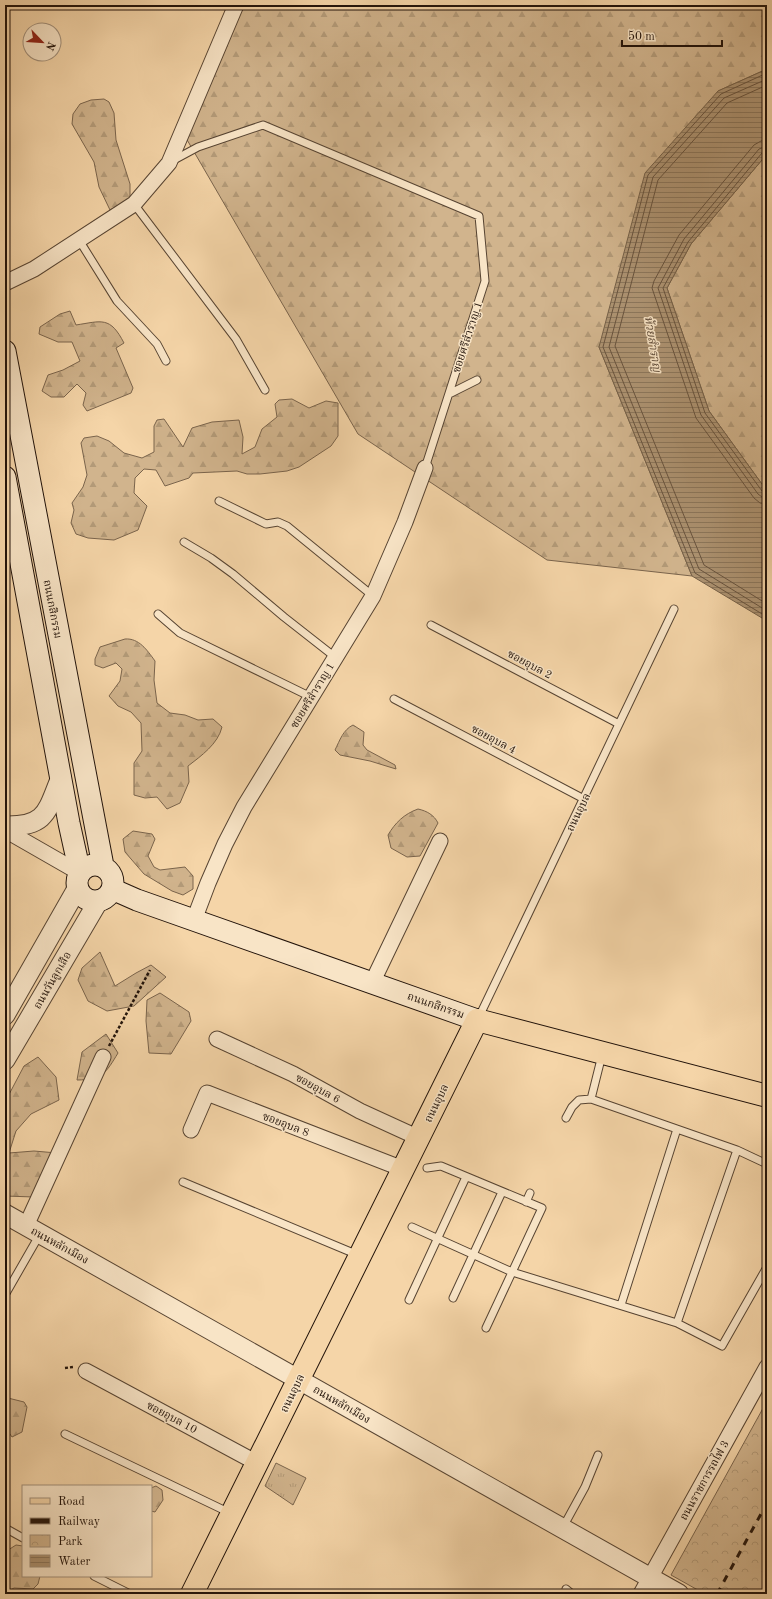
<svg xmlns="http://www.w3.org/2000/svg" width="772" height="1599" font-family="'Old Standard TT','Noto Serif Thai',serif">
<defs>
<pattern id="grass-tufts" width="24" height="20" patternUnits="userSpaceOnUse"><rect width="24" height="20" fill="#d1b48d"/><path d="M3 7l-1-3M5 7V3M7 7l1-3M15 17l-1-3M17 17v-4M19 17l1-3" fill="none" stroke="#b39a78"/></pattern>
<pattern id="forest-firs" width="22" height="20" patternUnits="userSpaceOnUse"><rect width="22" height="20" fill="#d1b48d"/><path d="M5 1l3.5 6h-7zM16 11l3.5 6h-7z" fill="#b39a78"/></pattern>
<pattern id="park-crowns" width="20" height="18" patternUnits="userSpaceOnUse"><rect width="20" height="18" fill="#d1b48d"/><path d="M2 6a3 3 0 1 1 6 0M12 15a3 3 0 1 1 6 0" fill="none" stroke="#b39a78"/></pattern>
<pattern id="water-rules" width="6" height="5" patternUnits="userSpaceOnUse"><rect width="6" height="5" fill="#ad9372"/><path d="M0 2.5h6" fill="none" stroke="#8c775c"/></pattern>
</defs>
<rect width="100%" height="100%" fill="#f5d5a8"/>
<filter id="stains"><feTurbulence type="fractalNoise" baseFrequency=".005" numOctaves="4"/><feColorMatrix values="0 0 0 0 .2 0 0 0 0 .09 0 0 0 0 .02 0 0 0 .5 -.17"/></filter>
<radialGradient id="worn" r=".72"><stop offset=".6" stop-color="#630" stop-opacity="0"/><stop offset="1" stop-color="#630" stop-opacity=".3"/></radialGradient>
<!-- grass -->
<path fill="url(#grass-tufts)" stroke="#7a644c" d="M276,1463L306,1478L293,1505L265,1486Z"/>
<!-- forest -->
<path fill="url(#forest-firs)" stroke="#7a644c" d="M242,5H767V69L718,91L599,347L692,576L547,560L358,434L186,138Z
M104,99L109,102L114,113L116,140L130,184V197L127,202L110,210L99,187L94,162L72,124L73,114L80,104L91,100Z
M767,154V491L709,411L667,288L691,244Z
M70,311L76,325C102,321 110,316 124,343L116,348L133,388L131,393L87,411L83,405L86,393L77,384L64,397H51L42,391L48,375L63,370L80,361L72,342H58L39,334L40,327L60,314Z
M292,399L309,408L326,401L338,403V436L331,446L299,467L287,471L260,474H247L237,471L193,473L189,478L165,486L156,470L144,469L135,478L134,493L147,506L138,530L114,540L88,538L76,534L71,523L74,510L72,503L83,487L87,475L81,443L84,438L97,436L109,441L124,453L142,458L154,452V426L157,420L164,419L183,447L192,428L212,422L239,420L243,437L242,454L255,447L262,429L277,417L275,404L279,400Z
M125,639C139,638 147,650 155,661L154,680L157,703L170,713L185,715L198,720L213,719L222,727C218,744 201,756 188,766L189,782L180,803L167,809L157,797L145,798L134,795V763L142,751L141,723L131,712L118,706L109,696L120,681L122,669L116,663L103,668L95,665V659L100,647Z
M353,725L364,732L363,745L367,750L395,765L396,769L370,761L340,755L335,750C340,740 343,730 353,725Z
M418,809C427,811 434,815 438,823L420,856L407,857L391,848L388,835C395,823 404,814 418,809Z
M133,831L152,834L155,839L148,856L154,867L160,870L185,867L193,876V889L183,895L172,891L144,874L125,852L123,839Z
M100,952L115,986L136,973L151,965L166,977L134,1006L107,1011L88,1001L78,980L82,968Z
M160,993L189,1012L191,1021L171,1054L149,1053L146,1021L147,1000Z
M106,1034L118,1053C106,1073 102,1080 77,1080L82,1052Z
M38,1057L56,1077L59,1100L31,1114L16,1131L9,1153L34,1151L57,1153L34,1197L5,1196V1102L24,1066Z
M5,1393L8,1398L24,1402L27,1407L22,1432L12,1437L5,1427Z
M156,1486L162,1490L163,1500L155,1512L151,1511V1488Z
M16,1545L23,1546V1576H40L38,1584L33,1589L14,1588L5,1593V1552Z"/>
<!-- park -->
<path fill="url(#park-crowns)" stroke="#7a644c" d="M767,1401V1594H705L671,1575Z"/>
<!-- water -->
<path fill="url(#water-rules)" stroke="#756048" d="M767,69V154L691,244L667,288L709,411L767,491V621L692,576L599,347L645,173L718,91Z"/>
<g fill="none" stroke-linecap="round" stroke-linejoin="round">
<!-- shore -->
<path stroke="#68533e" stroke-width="1" d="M767,73L721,94L648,175L603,347L695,573L767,617
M767,79L724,98L653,177L609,347L699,569L767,611
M767,85L727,103L658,180L615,346L704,565L767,604
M767,140L761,141L754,145L679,235L654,281L652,288L696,418L754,498L760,503L767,504
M767,146L759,149L684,239L658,288L701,415L758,494L762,497L767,498
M767,151L762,153L688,242L663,288L705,413L762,491L767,493"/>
<defs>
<path id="service" d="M172,161L198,147L263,125L479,216L485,281L425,468
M134,204L236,339L265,390
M79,240L117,301L157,344L166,361
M449,394L477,380
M219,501L266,524L278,522L287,526L373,596
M184,542L211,558L233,574L284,617L335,657
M158,614L180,633L311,697
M431,625L619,724
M394,699L584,799
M478,1019L674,609
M591,1099L602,1055
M566,1118L572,1107L579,1100L591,1099L737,1150L767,1164
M427,1168L441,1166L542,1208L486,1328
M183,1182L358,1255
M526,1202L530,1193
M412,1227L512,1272L677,1323L722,1346L767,1267
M5,1295L40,1234
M453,1298L502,1192
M409,1300L466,1177
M621,1305L677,1129
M677,1323L737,1150
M65,1434L230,1513
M5,1528L23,1538
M562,1529L585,1487L598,1455
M94,1576L130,1594
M566,1589L572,1594"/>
<path id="minor" d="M5,283L34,269L134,204L169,163L236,5
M5,830L80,873
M194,920L208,883L225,844L244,807L373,596L405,522L425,468
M372,983L440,841
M217,1039L293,1074L360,1111L419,1138
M191,1130L207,1093L403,1169
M26,1226L103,1057
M86,1371L257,1463
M641,1594L767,1367"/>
<path id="tertiary" d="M5,826C47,827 47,811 61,777
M5,1015L78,887
M5,1060L99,900
M5,1214L679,1594"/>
<path id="secondary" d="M5,351L103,866
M5,477L69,823L80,873
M77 883a18 18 0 1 1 36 0a18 18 0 1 1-36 0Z
M112,889L137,900L477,1020"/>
<path id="primary" d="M192,1594L477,1020L767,1096"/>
</defs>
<!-- service casing -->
<use href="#service" stroke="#574432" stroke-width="9"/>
<!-- minor casing -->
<use href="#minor" stroke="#574432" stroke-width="17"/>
<!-- tertiary casing -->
<use href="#tertiary" stroke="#574432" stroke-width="21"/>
<!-- secondary casing -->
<use href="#secondary" stroke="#22130a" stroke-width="23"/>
<!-- primary casing -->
<use href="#primary" stroke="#22130a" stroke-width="24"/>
<!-- path -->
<path stroke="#22130a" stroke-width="2.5" stroke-dasharray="3 2" stroke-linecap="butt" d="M109,1046L150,970
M65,1368L73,1367"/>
<!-- service -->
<use href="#service" stroke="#f8e4c6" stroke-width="7"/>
<!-- minor -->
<use href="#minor" stroke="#f8e4c6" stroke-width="15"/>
<!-- tertiary -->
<use href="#tertiary" stroke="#f8e4c6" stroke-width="19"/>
<!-- secondary -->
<use href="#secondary" stroke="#f8e4c6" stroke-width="21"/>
<!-- primary -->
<use href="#primary" stroke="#f5d5a8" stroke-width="22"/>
<!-- rail -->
<path stroke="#22130a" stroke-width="3" stroke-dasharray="7 7" stroke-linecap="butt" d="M717,1594L767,1503"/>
</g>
<g text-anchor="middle" stroke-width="3" stroke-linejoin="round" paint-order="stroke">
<!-- street labels -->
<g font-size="11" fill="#22130a" stroke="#f8e4c6">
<text transform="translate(467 337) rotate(-72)" y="4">ซอยศรีสำราญ 1</text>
<text transform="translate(53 609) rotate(79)" y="4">ถนนกสิกรรม</text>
<text transform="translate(530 664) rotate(28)" y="4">ซอยอุบล 2</text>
<text transform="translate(312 695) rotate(-59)" y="4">ซอยศรีสำราญ 1</text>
<text transform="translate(494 739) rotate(28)" y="4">ซอยอุบล 4</text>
<text transform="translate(578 812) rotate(-64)" y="4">ถนนอุบล</text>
<text transform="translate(52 980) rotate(-60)" y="4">ถนนวันลูกเสือ</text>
<text transform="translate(436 1005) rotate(19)" y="4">ถนนกสิกรรม</text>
<text transform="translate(318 1088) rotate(29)" y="4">ซอยอุบล 6</text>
<text transform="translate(436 1103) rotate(-64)" y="4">ถนนอุบล</text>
<text transform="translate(286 1124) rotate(21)" y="4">ซอยอุบล 8</text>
<text transform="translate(60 1245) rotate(29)" y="4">ถนนหลักเมือง</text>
<text transform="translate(292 1393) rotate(-64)" y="4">ถนนอุบล</text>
<text transform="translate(342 1404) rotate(30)" y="4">ถนนหลักเมือง</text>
<text transform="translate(172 1417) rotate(28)" y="4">ซอยอุบล 10</text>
<text transform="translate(704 1480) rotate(-61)" y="4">ถนนราชการรถไฟ 3</text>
</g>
<!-- water labels -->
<g font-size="12" font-style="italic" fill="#5a4634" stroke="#f8e4c6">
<text transform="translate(653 344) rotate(81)" y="4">ห้วยสำราญ</text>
</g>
</g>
<!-- margin -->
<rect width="772" height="1599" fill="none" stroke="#f5d5a8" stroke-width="20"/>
<rect x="6" y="6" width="760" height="1587" fill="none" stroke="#22130a" stroke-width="2"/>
<rect x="10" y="10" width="752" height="1579" fill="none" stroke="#22130a"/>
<!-- legend -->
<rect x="22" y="1485" width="130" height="92" fill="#f8e4c6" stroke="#a2907b"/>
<rect x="30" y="1498" width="20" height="6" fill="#f5d5a8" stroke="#a2907b"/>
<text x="58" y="1505" font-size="12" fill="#22130a">Road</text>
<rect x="30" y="1518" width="20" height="6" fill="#22130a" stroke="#a2907b"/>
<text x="58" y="1525" font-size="12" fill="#22130a">Railway</text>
<rect x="30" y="1535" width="20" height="12" fill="url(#park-crowns)" stroke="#a2907b"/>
<text x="58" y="1545" font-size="12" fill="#22130a">Park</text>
<rect x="30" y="1555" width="20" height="12" fill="url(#water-rules)" stroke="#a2907b"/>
<text x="58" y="1565" font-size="12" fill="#22130a">Water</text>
<!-- north arrow -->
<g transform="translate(42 42) rotate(115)"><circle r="19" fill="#f8e4c6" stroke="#a2907b"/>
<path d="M0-3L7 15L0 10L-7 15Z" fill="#8f2418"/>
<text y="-6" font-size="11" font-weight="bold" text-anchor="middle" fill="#22130a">N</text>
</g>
<!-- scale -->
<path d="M622 40v6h100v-6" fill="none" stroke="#22130a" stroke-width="2"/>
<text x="628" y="40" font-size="12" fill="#22130a" stroke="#f8e4c6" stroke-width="3" paint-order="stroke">50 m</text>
<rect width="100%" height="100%" filter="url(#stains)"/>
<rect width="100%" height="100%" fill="url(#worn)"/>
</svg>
